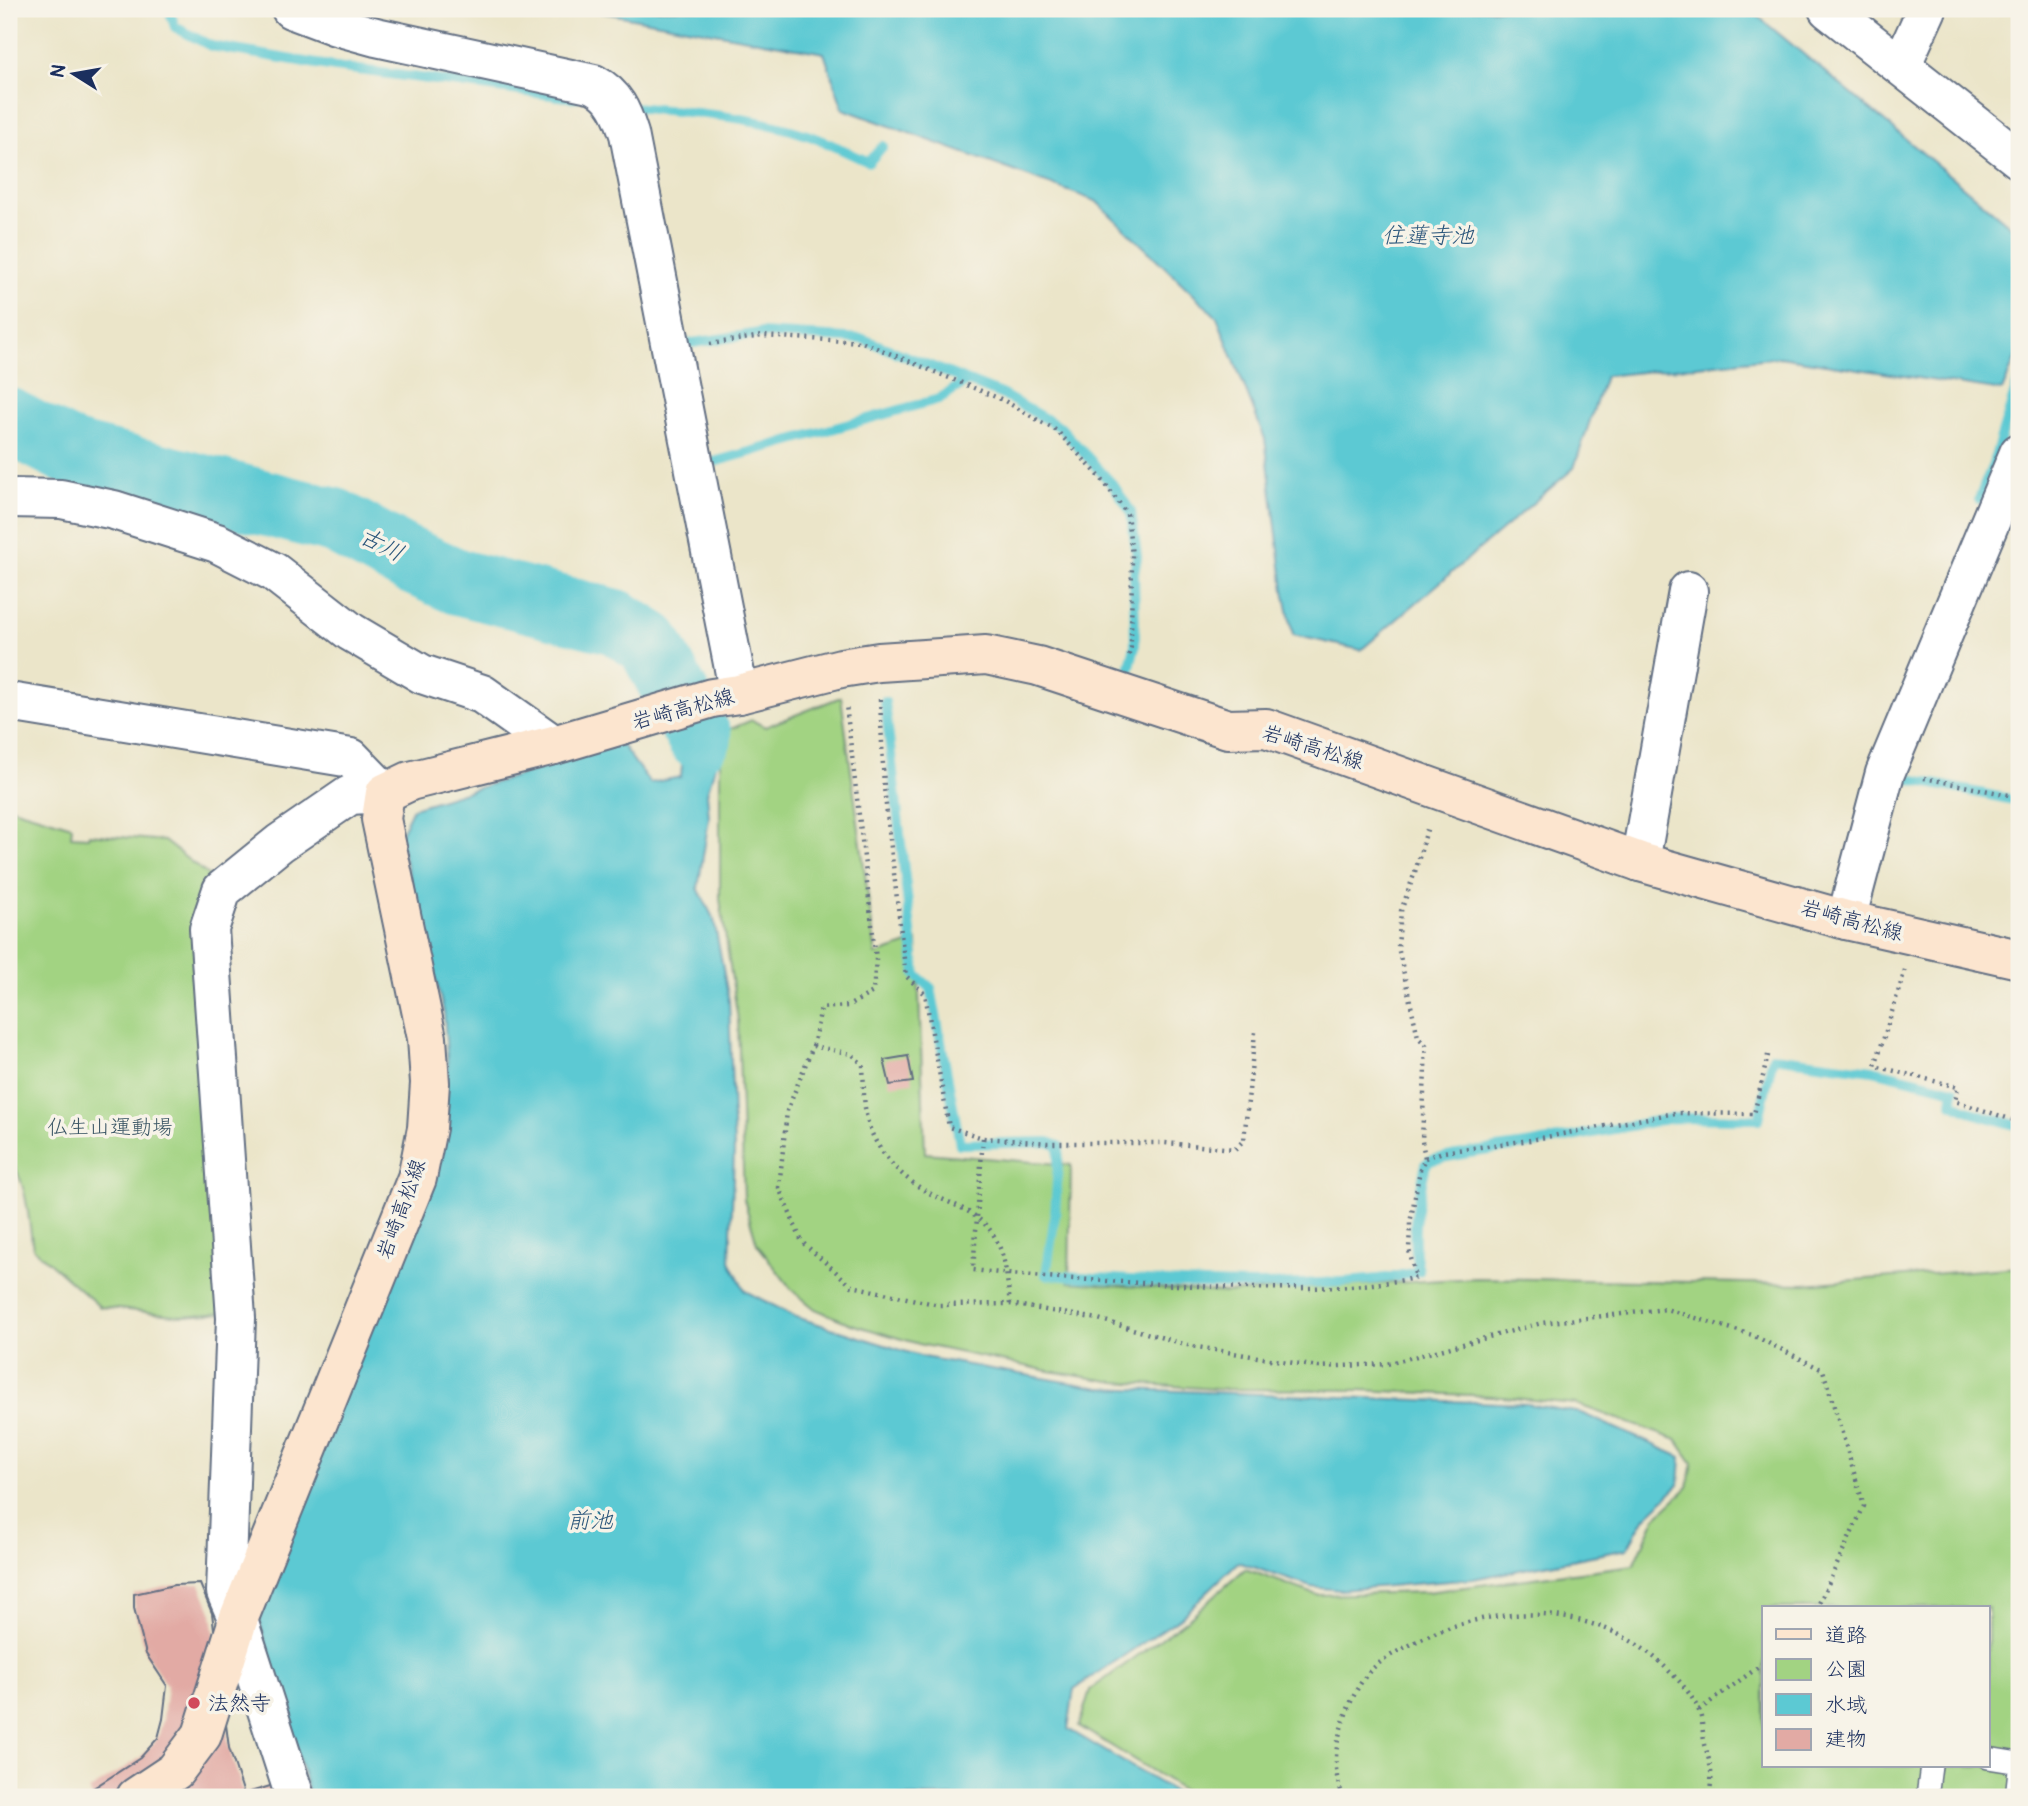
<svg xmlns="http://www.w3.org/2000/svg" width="2028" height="1806" font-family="Pangolin,'Klee One',sans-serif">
<rect width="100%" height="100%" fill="#f7f3e8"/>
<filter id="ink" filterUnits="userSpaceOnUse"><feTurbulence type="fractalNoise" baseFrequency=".0143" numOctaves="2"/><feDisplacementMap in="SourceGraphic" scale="14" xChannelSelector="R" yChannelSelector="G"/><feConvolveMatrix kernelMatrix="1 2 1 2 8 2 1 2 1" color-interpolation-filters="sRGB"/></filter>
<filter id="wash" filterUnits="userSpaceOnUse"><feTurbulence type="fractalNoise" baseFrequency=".00686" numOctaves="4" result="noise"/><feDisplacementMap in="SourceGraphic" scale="28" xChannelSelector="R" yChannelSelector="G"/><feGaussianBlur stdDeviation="1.57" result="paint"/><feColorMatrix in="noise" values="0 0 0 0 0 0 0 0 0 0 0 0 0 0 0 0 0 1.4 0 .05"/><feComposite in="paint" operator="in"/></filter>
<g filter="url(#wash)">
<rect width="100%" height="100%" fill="#ebe5c9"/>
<!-- green -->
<path fill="#a2d382" stroke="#5e8170" stroke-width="2" fill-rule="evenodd" d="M841,697L876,955L917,941L925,1153L1071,1165L1069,1282L1226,1293L1476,1278L1804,1284L2019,1267V1797H1195L1079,1726L1090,1690L1188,1619L1245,1569L1317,1595L1427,1592L1634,1565L1655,1518L1688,1487L1693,1463L1677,1440L1576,1404L1491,1396L1360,1390L1215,1389L1116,1382L1049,1371L919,1344L851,1324L815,1309L792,1290L757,1244L744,1199L738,1020L720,899V733L752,720L765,727ZM1764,1608H1988V1766H1764Z
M9,807L72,826L71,836L88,837L89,834L164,841L217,882L224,1313L183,1316L100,1307L33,1248C28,1219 28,1183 9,1158Z"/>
<!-- water -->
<path fill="#5cc9d3" stroke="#3c7c98" stroke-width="2" d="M583,9H1749L2019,233V349L2002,391L1780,357L1605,376L1574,468L1361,650L1293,635L1284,590L1265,439L1217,317L1096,201L843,109L824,53Z
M717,732L715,767L707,793L709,818L698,888L714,920L729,1001L734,1152L730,1261L745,1291L796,1317L923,1357L1100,1388L1527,1404L1581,1413L1681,1457L1679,1485L1645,1517L1627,1549L1473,1579L1340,1590L1311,1587L1238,1562L1180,1618L1074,1689L1068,1729L1183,1797H310L255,1606L448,1071L444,1012L399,837L413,808L621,744L650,783L681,777L684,741Z"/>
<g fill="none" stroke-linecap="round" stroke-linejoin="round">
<!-- stream -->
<path stroke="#5cc9d3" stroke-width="10" d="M169,9L175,27L211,46L335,67L575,98
M632,107C689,112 750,116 804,134C826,141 848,153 869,162L883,146
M679,345L760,333L863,339L1003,395L1060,427L1114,486L1131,512L1137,557L1134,573L1135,646L1127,678
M703,465L939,399L967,381
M1979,499L1993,464L2018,382
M885,702L916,975L931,988L960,1144L1048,1142L1059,1146L1055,1215L1046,1275C1138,1280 1231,1289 1323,1283C1356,1281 1387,1280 1419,1271C1409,1231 1418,1203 1426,1164L1432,1160L1468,1153L1533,1144L1673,1118L1759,1119L1773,1057L1873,1070L1954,1090L1952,1103L1976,1114L2019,1126
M1907,766L1904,778L2019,801"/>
<!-- river -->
<path stroke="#5cc9d3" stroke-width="66" d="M9,421L73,454L335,521L404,558L458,582L616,622L649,643L699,737"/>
</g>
<g id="blocks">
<!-- building -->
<path fill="#e2aaa4" d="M908,1056L913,1082L890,1085L884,1060Z
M200,1584L212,1613L229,1748L244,1794L280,1783L284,1797H91L89,1791L140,1758L158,1738L163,1719L167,1686L146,1654L134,1608V1594L174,1585Z"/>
</g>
</g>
<g filter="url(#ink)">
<use href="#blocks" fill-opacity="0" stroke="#646f83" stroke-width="2"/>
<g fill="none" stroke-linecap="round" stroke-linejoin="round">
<defs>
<path id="lane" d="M1988,1758L2019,1763
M1927,1797L1931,1766
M2016,1797L2019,1770"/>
<path id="street" d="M291,9L336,26L376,37L594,84C615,95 622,112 629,134L739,694
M1828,9L2019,159
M1901,66L1927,9
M9,498L61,499L114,510L217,543L274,572L351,632L422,674L482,694L554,745
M9,702L351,758L385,793L350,795L280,843L222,890L209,929L236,1318L226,1592L238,1620L295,1797
M1640,862L1688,591
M1846,920L1885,773L2019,453"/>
<path id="secondary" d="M136,1797L175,1771L202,1735L238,1620L417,1178L427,1128L430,1083L427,1038L381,819L385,793L410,781L554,745L712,698L739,694L841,668L879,662L986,655L1038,666L1228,729L1266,728L1640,862L1846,920L2019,959"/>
</defs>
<!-- lane casing -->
<use href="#lane" stroke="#646f83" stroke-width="24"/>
<!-- street casing -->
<use href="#street" stroke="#646f83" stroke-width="42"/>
<!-- secondary casing -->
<use href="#secondary" stroke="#646f83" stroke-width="42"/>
<!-- path -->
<path stroke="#646f83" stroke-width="4.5" stroke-dasharray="2 5" stroke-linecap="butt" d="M710,344L762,336L862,342L1003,400L1057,431L1101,478L1127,514L1132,555L1131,647L1128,658
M880,699L884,788L906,976L925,994L949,1127L983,1138L1048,1143H1165L1235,1149L1244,1140L1255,1032
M1924,778L2019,797
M1905,970L1875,1066L1958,1087L1955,1101L2019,1122
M813,1046L821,1008L848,1006L873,992L876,959L846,705
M983,1138L973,1270C1040,1278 1108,1281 1176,1285C1256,1289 1336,1292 1416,1278L1409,1250L1410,1223L1420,1170L1425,1158L1422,1141L1426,1045L1418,1037L1398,947L1401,911L1415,872L1428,826
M1425,1158L1443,1152L1530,1140L1675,1113L1754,1114L1769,1051
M1010,1304C1007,1280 1006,1252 991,1231C977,1213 957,1206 937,1197C905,1182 876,1154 867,1119C863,1102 864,1082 863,1065L852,1054L813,1046L787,1111L779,1188L802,1242L852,1286L939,1305L1010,1304L1098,1319L1191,1346L1318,1367L1387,1364L1542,1323L1666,1309L1752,1335L1823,1370L1864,1506L1817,1608
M1699,1710L1764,1663
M1344,1797C1332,1775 1335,1748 1342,1725C1348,1708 1354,1692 1365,1677C1374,1664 1394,1653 1408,1646C1489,1600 1602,1601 1669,1671C1680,1681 1692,1695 1698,1709C1703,1718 1702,1730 1704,1740C1710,1767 1714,1769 1709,1797"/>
<!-- lane -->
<use href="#lane" stroke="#fff" stroke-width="21"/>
<!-- street -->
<use href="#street" stroke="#fff" stroke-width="38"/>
<!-- secondary -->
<use href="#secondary" stroke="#fce5cf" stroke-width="38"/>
</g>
</g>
<!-- markers -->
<circle fill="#d1495b" stroke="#f7f3e8" stroke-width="2.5" cx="194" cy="1703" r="7"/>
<g text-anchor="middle" stroke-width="7" stroke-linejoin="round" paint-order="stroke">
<!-- street labels -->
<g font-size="21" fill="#1b2f5e" stroke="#f7f3e8">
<text transform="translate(683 709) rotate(-15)" y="7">岩崎高松線</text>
<text transform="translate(1313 747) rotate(17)" y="7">岩崎高松線</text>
<text transform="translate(1852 920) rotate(15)" y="7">岩崎高松線</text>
<text transform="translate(401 1209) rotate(-70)" y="7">岩崎高松線</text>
</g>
<!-- park labels -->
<g font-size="21" fill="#3d5867" stroke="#f7f3e8">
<text x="110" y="1134">仏生山運動場</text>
</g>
<!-- poi labels -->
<g font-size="21" fill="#1b2f5e" stroke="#f7f3e8" text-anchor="start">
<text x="208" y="1710">法然寺</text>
</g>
<!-- water labels -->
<g font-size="23" font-style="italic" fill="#2b567b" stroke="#f7f3e8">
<text x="1428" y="243">住蓮寺池</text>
<text transform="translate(382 544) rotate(27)" y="8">古川</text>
<text x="590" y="1528">前池</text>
</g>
</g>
<!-- margin -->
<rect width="2028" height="1806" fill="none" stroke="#f7f3e8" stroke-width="35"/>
<!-- legend -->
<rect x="1762" y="1606" width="228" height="161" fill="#f7f3e8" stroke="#9fa5b1" stroke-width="2"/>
<rect x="1776" y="1629" width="35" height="10" fill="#fce5cf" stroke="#9fa5b1" stroke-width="2"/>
<text x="1825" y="1642" font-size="21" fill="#1b2f5e">道路</text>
<rect x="1776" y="1659" width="35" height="21" fill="#a2d382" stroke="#9fa5b1" stroke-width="2"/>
<text x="1825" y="1676" font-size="21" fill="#1b2f5e">公園</text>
<rect x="1776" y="1694" width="35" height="21" fill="#5cc9d3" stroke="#9fa5b1" stroke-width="2"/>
<text x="1825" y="1712" font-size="21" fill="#1b2f5e">水域</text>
<rect x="1776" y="1729" width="35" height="21" fill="#e2aaa4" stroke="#9fa5b1" stroke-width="2"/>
<text x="1825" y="1746" font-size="21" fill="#1b2f5e">建物</text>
<!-- north arrow -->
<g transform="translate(74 74) rotate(281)" stroke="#f7f3e8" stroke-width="5" paint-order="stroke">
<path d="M0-5L12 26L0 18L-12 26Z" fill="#1b2f5e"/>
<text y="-10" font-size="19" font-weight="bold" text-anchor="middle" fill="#1b2f5e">N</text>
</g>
</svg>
